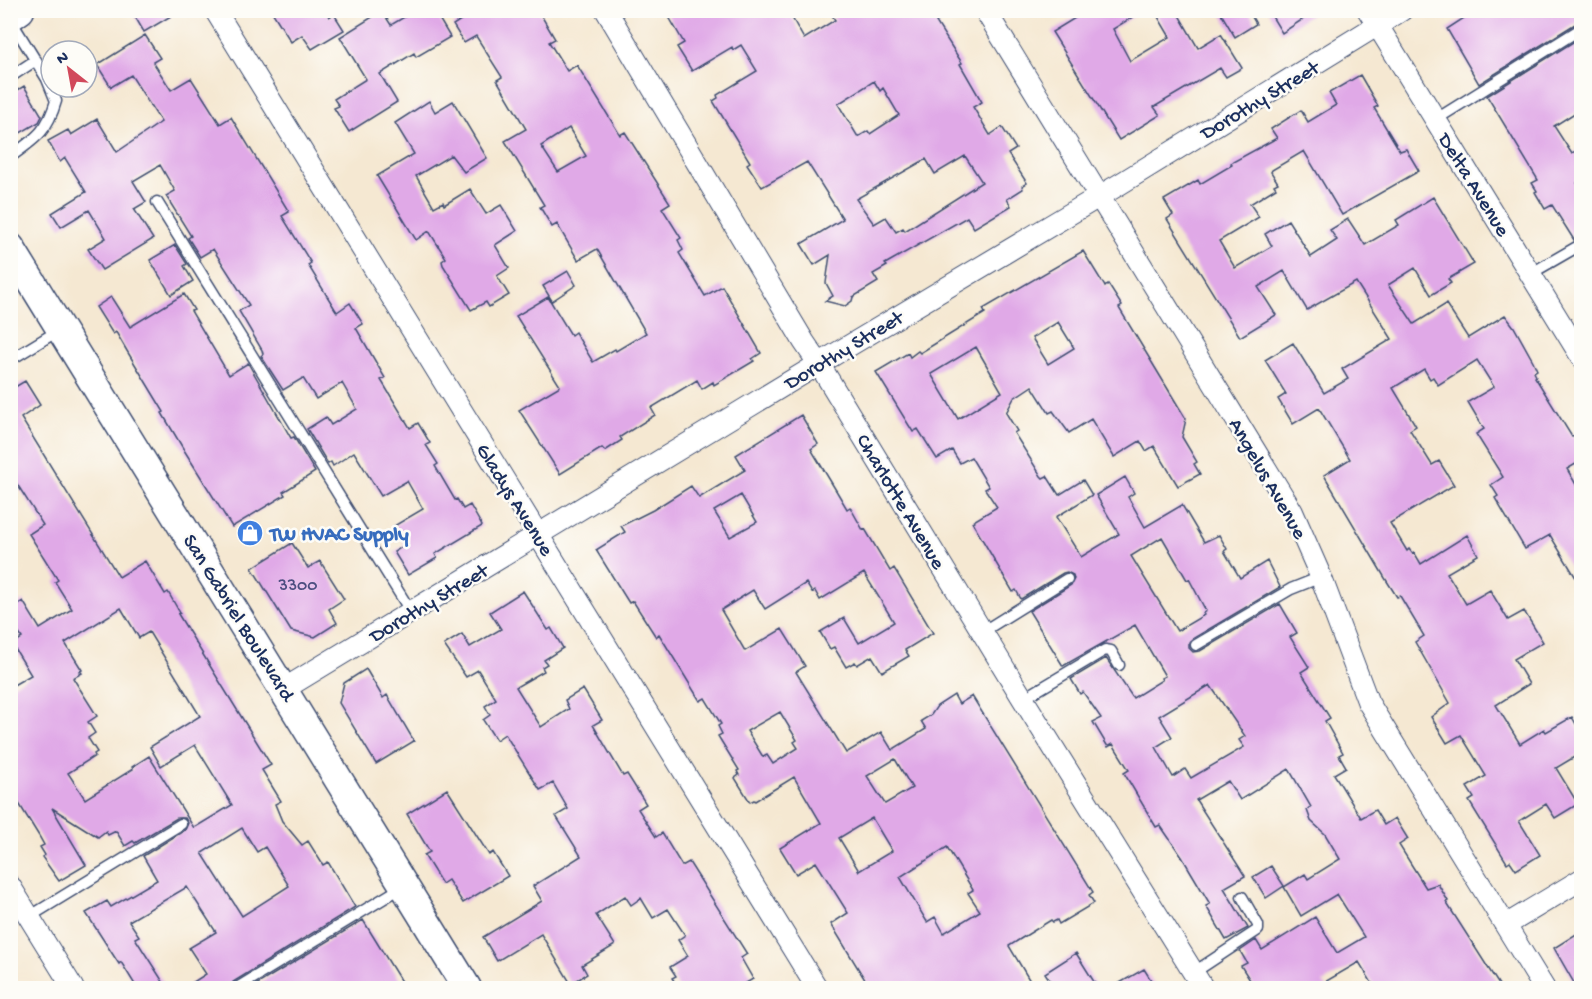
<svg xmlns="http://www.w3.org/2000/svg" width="1592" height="999" font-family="'Gochi Hand',sans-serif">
<rect width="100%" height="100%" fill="#fdfcf7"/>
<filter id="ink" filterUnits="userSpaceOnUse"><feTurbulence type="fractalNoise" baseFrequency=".0167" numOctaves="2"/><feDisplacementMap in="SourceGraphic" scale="12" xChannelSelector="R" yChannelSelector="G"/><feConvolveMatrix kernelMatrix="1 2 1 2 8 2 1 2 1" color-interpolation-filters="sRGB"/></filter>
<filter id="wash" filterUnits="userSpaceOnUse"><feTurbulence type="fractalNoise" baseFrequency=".008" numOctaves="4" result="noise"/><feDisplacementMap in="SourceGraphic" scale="24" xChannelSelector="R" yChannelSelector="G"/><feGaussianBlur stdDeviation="1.35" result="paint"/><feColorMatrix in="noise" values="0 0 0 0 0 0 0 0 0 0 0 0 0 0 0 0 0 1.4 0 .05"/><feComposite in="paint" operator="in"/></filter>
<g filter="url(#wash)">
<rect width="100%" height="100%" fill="#f5e8d2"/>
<g id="blocks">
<!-- building -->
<path fill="#e0a9e7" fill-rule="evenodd" d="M131,10H181L144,32Z
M271,10H325L329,17L334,14L344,30L312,49L302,35L291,42Z
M416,10H434L450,37L416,57L414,53L380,74L397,102L349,132L334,108L339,106L334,99L366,79L340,37L382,11L391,25Z
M476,10H538L555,39L549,42L567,71L577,65L620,135L625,132L670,203L662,208L681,238L678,240L683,250L679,253L705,296L722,286L761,353L752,359L754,361L714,385L713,382L702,389L697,380L651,408L655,415L620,437L622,440L605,451L602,448L560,474L519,410L560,386L516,316L548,297L571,335L575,332L593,362L615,349L616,351L646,333L597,249L578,260L557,224L552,227L540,207L544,205L505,141L526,129L497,80L502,77L476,36L464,43L453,25ZM569,128L586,156L558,172L541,146Z
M665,10H783L787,18L791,16L804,39L835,20L829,10H955L936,22L962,63L960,64L982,102L973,107L990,135L1002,127L1016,149L1008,154L1027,183L1022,186L1023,189L1007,199L1011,206L974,228L967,217L885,264L887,266L873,274L878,282L853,297L852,301L845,306L825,301L833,296L826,283L830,255L814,265L801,244L843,219L807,162L762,187L747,164L750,162L713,101L718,98L717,95L757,71L741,45L733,50L732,47L692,71L677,47L684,43ZM874,81L880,91L883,88L899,115L870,134L868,131L858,137L838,104ZM965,156L982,182L905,231L903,228L896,232L886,217L874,224L856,199L926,159L935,174Z
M1088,10H1144L1113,29L1130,61L1170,37L1154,10H1176L1198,48L1221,34L1242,68L1226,77L1220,68L1154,107L1160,115L1119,140L1052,32Z
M1219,10H1248L1256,24L1235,37Z
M1268,10H1317L1282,33Z
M1484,10H1581V23L1575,24L1479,84L1447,29L1470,14L1472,18Z
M145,35L160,58L153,62L171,90L191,78L220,124L231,117L289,212L282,216L311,263L308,265L335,309L337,312L350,303L363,324L356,328L385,378L381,380L410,428L418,423L430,443L426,445L438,464L435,466L455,500L457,499L463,509L470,505L482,526L435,554L437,558L408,575L394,552L405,545L394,526L423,509L407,481L381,496L354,452L333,466L331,462L328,464L307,429L326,417L331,425L357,409L342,383L316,399L303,378L283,390L261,356L263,354L262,350L239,311L249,305L213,249L200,257L188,238L191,236L166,196L175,191L160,165L133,181L146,202L134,209L153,239L102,270L88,249L106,238L89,210L61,227L52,213L86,192L65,158L60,162L48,141L68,130L71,135L97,119L117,152L161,122L131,75L111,87L97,65Z
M1581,37V109L1554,126L1572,154L1581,148V180L1577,183L1581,190V237L1574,240L1552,205L1545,209L1535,192L1537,191L1532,183L1538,180L1487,96Z
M1360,75L1378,106L1374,108L1400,151L1406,149L1419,171L1342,215L1304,151L1272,170L1271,172L1278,183L1274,185L1276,188L1250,204L1259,217L1219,241L1235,268L1272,246L1265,234L1288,220L1311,257L1337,240L1330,230L1348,219L1365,245L1399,225L1396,220L1433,197L1474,264L1448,279L1451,283L1431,295L1415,268L1388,285L1414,324L1446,304L1468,338L1505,315L1514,327L1533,361L1537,370L1534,372L1536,376L1535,377L1572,437L1581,431V461L1567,469L1581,493V586L1550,535L1525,549L1495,498L1498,496L1491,485L1503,477L1476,434L1484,429L1468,402L1494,387L1477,360L1438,385L1433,377L1430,379L1424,369L1393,388L1416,426L1410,430L1432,465L1439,461L1454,485L1390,523L1407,551L1409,549L1412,553L1414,552L1421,564L1467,535L1478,555L1447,573L1466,604L1490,590L1508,620L1524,611L1543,642L1514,659L1529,684L1496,705L1520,744L1544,729L1546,732L1572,717L1581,733V753L1556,768L1578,804L1555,818L1546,804L1519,821L1540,855L1516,870L1510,861L1507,863L1469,801L1474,798L1467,787L1486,776L1461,735L1447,743L1431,717L1450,703L1415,642L1424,636L1400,596L1397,597L1385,578L1324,475L1350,459L1319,408L1293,424L1278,399L1286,394L1265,360L1293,343L1324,393L1348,379L1342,369L1392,339L1356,282L1307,310L1284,271L1258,287L1276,315L1240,337L1167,219L1173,215L1164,200L1198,180L1200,184L1232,165L1231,163L1277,138L1271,129L1301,110L1308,122L1336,105L1329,93Z
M24,86L42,116L39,122L10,139V95Z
M429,101L435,112L453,101L487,158L464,172L451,155L416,176L434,207L443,202L444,205L470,189L486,214L501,205L517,231L495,245L509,268L497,276L509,295L489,307L486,302L471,310L443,265L442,261L446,258L429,231L416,240L377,176L414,154L395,123Z
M175,245L187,264L184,266L193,281L171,295L150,260Z
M1083,251L1104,285L1105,287L1108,284L1122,306L1119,308L1186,419L1182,437L1197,462L1194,464L1200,474L1178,486L1154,446L1146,451L1140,441L1114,457L1091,419L1069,433L1053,411L1049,413L1032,386L1014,398L1006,413L1017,431L1014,433L1041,476L1043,478L1047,476L1059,495L1083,480L1092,495L1056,517L1081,557L1119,534L1096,495L1125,477L1134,493L1128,497L1145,527L1182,505L1204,542L1219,535L1227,549L1224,551L1240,578L1267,561L1280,587L1192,639L1189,642V648L1193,652L1200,651L1280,604L1297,633L1290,637L1309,667L1301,672L1330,718L1325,721L1343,753L1339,755L1346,767L1334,774L1361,818L1375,810L1384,825L1395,818L1408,839L1399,845L1426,888L1438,884L1448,901L1446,902L1501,988H1375L1359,962L1323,983L1326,988H1255L1241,966L1247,963L1240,951L1256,940L1262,950L1315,917L1337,953L1364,937L1337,894L1301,916L1284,887L1305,874L1308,879L1340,859L1325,834L1311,821L1307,810L1311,807L1289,769L1240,800L1228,781L1196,800L1245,876L1224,888L1248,928L1226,940L1206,906L1210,904L1182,857L1160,825L1156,827L1124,773L1129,770L1113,744L1108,747L1093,722L1101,718L1083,692L1080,694L1071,679L1106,658L1133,698L1162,680L1161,678L1165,676L1135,625L1063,666L1029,611L1071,585L1074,579L1073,575L1067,572L1063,573L1021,599L1016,590L1013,592L972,522L997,507L985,489L989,487L971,457L960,463L952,450L937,459L918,429L913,432L876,372L908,353L910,357L918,351L920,353L985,313L983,309ZM1058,322L1074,348L1048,364L1032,338ZM976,347L1002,392L958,419L931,374ZM1162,537L1187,580L1189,579L1206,611L1203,613L1204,615L1177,631L1131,556ZM1210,685L1245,736L1239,740L1244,747L1191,778L1185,769L1173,777L1156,747L1172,737L1159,716Z
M568,271L576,285L552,301L543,286Z
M184,294L194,310L191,311L229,375L248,363L291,438L294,437L315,472L283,492L285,495L232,527L184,450L162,413L164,412L127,351L116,332L113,334L96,307L111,297L130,327Z
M25,381L40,405L21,418L119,577L145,561L165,594L168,592L180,613L178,614L271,765L262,770L281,801L275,804L282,821L302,845L308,841L323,865L328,862L355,907L233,982L230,988H184L206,974L189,948L216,932L187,887L129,921L139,936L135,938L167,988H137L121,962L119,964L86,913L107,901L111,907L157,880L143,856L185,830L188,823L185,818H177L135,843L133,841L125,846L116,831L108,835L106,831L98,837L52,808L86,865L59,881L42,857L45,855L40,847L44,845L39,836L10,789V687L31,675L12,644L22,638L10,620V609L23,601L40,629L72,609L55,582L58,580L29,534L43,525L10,473V390ZM121,608L139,638L149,632L200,716L150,747L161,766L195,745L232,805L194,828L149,756L132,767L133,769L85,799L68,773L95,756L94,754L97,752L88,738L95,733L88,722L97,716L73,678L82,673L80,671L82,670L65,643ZM242,828L257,852L265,847L289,886L242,916L202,853Z
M801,415L818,444L811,449L837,492L847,509L850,507L863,530L865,529L890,571L894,568L933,633L905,650L909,656L882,672L872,656L857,665L855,662L846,667L834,647L830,649L820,632L844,618L859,643L894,622L864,573L820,600L815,591L812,593L806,583L765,609L753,590L721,610L745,651L782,629L805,666L796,672L846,753L881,732L892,750L926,729L921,721L931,715L937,706L954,695L959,704L972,696L1093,892L1089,895L1094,903L1059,924L1057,920L1053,922L1051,920L1009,946L1030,981L1018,988H870L831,924L848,913L816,862L796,874L780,848L821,823L794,777L755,801L754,800L750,802L735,778L739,775L737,771L739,770L718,736L722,734L718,726L721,724L705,698L700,701L659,634L656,637L633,601L629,603L596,550L625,532L621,526L653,510L691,486L699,498L745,470L736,455ZM741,495L757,522L730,537L714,511ZM780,712L797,740L794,742L798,748L773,764L767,755L763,757L747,731ZM895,759L912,788L885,804L867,776ZM872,818L892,851L859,871L839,838ZM947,847L973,890L968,893L980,911L944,933L935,917L927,922L900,877Z
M292,543L308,568L320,561L344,599L329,609L337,623L315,637L291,631L252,568Z
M523,591L548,630L551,628L563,648L544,660L547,664L542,667L544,671L516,687L541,727L569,709L565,700L583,689L602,720L593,725L623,776L627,774L646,804L638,809L656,837L662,833L682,866L689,862L747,954L741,958L753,979L746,983L749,988H679L672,978L676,976L670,967L688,956L678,940L685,935L668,909L653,918L641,898L631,905L625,896L596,915L615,945L582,965L587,974L571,984L541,934L497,961L483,937L542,901L533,886L581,856L556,816L568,809L553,783L540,790L505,734L496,740L483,720L490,715L485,706L496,699L478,670L466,677L444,645L462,634L470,647L501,629L490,612Z
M366,669L383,698L387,695L414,741L376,764L339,703L344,683Z
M447,789L489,855L493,852L508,876L463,903L448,880L442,884L424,855L430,852L407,814Z
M1271,866L1284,886L1266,898L1253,877Z
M363,920L405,988H251Z
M1581,931V988H1577L1554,948Z
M1076,953L1086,969L1098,988H1055L1045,973Z
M1144,969L1156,988H1111Z"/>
</g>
</g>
<g filter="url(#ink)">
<use href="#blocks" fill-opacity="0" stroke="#3c4b6f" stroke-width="1.5"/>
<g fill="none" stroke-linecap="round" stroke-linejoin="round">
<defs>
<path id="lane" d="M452,10H454
M10,19L47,79L56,101C47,132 36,138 10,157
M10,77L36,60
M1435,120L1579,30
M157,202L411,612
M1530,274L1582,244
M10,360L61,329
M982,632L1067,579
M1196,645L1291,589L1321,577
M1023,699L1105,650L1111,651L1119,665
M29,917L181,824
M1193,973L1258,930V925L1242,897
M237,988L404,886"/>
<path id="street" d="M215,10L817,988
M606,10L804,342L819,364L1023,699L1203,988
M985,10L1292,511L1321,577L1368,702L1544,988
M1368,10L1582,358
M284,689L837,353L1120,184L1402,10
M10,886L73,988
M1506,925L1582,879"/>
<path id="secondary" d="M10,17L20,10
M10,247L467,988"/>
</defs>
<!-- lane casing -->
<use href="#lane" stroke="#3c4b6f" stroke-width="13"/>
<!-- street casing -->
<use href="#street" stroke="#3c4b6f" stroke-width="23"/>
<!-- secondary casing -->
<use href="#secondary" stroke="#3c4b6f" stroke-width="31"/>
<!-- lane -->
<use href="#lane" stroke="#fff" stroke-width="10"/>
<!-- street -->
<use href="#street" stroke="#fff" stroke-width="21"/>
<!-- secondary -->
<use href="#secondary" stroke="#fff" stroke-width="28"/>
</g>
</g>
<!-- icons -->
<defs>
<symbol id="shop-disc" viewBox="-11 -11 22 22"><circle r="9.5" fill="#3f7fe0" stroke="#fdfcf7"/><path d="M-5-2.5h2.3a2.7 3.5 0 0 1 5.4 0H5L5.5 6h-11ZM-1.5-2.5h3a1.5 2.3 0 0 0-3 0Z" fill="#fff"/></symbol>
</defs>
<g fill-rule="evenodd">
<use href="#shop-disc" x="235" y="518" width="30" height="30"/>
</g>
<g text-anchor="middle" stroke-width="5" stroke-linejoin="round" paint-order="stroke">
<!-- number labels -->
<g font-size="18" fill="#4c4e80">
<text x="298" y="590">3300</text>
</g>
<!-- street labels -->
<g font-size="21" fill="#1b2f5e" stroke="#fdfcf7">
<text transform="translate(1259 99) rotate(-31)" y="7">Dorothy Street</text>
<text transform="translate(1475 184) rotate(58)" y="7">Delta Avenue</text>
<text transform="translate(843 349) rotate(-31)" y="7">Dorothy Street</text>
<text transform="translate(1269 478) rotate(60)" y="7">Angelus Avenue</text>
<text transform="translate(516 499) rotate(58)" y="7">Gladys Avenue</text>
<text transform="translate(902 501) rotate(59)" y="7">Charlotte Avenue</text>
<text transform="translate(428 602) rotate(-31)" y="7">Dorothy Street</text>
<text transform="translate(240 617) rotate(58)" y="7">San Gabriel Boulevard</text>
</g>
<!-- shop labels -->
<g font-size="21" font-weight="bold" fill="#366cbe" stroke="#fdfcf7" text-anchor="start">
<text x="270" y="540">TW HVAC Supply</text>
</g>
</g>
<!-- margin -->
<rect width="1592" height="999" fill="none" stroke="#fdfcf7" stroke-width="36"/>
<!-- north arrow -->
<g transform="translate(69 69) rotate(329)"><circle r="28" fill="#fdfcf7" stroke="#a3aaba" stroke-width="1.5"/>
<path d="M0-4.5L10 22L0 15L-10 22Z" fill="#d1495b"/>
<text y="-9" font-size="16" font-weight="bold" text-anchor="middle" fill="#1b2f5e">N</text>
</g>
</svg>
